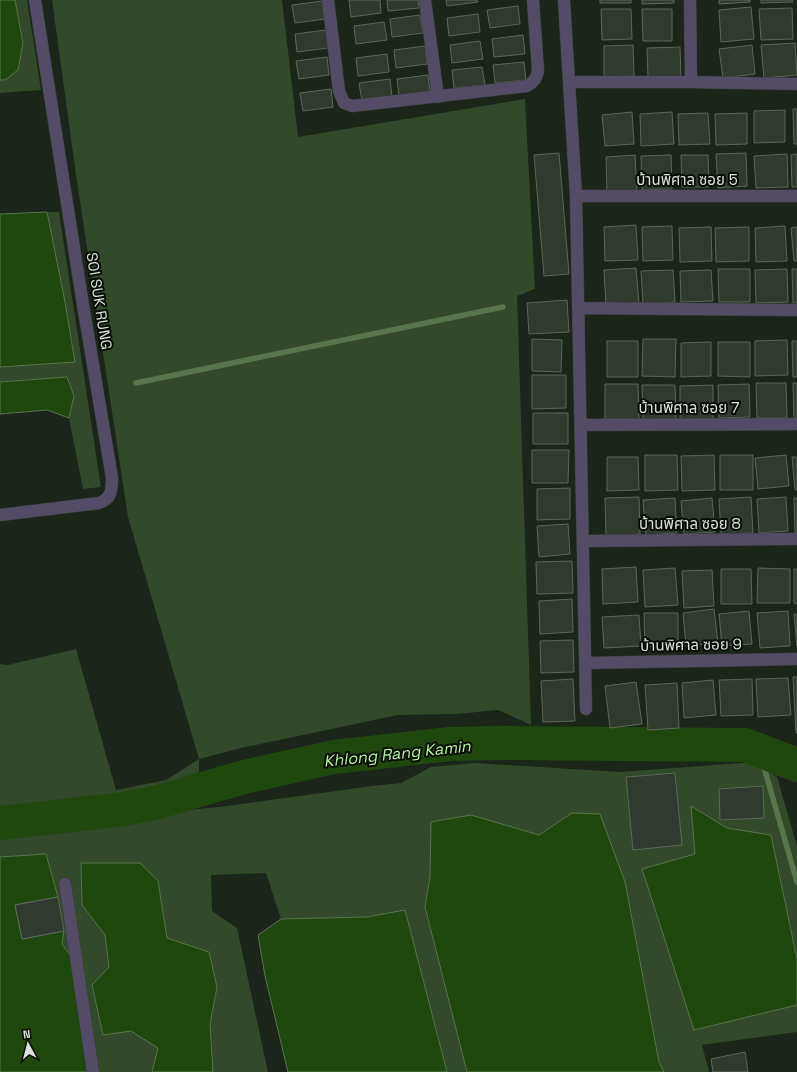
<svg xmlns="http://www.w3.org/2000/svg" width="797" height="1072" font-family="'Space Grotesk','Noto Sans Thai',sans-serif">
<rect width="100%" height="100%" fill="#1b2519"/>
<!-- green -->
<path fill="#324a2a" d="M15,0H27L41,90L0,93V80H5L23,43Z
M52,0H282L298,137L525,99L535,289L517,296L531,725L498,710L457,714L398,715L241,748L199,759V775L128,799L0,812V664L8,665L76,649L116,790L166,780L199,759L128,517L76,175Z
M47,212H59L101,487L83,489L69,418L74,396L67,377L0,382V367L75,361L65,302Z
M756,762L777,777L797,846V959L771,835L727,828L691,806L695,854L643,869L694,1030L797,1005V1032L702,1045L709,1072H664L659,1062L572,813L539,835L471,815L430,877L425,907L467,1072H447L405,911L367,917L281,919L266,873L211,875L212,911L237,928L268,1072H213L210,1024L217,987L167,938L158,881L139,863H82V905L105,935L109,967L103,1034L131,1031L159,1048L152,1072H99L81,984L62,944L64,931L58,897L46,854L0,857V830L227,806L372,786L401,783L431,767L475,763L620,772Z"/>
<!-- water -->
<path fill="#1f480f" stroke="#57764c" d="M0,0H15L23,43L18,70L5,80H0Z
M47,212L65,302L75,362L0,367V214Z
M67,377L74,396L69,418L47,410L0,414V382Z
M691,806L727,828L771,835L797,959V1005L694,1030L642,869L695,854Z
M572,813L600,814L625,882L659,1062L664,1072H467L425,907L430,877L431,822L471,815L539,835Z
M46,854L58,897L15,905L22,939L64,931L62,944L70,955L88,1072H0V857Z
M81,863H140L158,881L167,938L209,952L217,987L210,1024L213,1072H152L158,1048L131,1031L103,1035L92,985L109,967L105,935L82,905Z
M405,910L447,1072H288L265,976L258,935L281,919L367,917Z"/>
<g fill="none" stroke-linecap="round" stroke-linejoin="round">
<!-- stream -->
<path stroke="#57764c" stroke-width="5.5" d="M136,383L503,307
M759,750L797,882"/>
<!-- river -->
<path stroke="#1f480f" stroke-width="34" d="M0,823L124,809L155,803L244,777L334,757L450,744L500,743L745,745L797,765"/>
</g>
<!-- building -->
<path fill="#303a2e" stroke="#5d685a" d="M349,0H380L381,13L351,17Z
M387,0H418L419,8L388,11Z
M446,0H477L478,2L447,6Z
M600,0H631V3H600Z
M642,0H674V3L642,4Z
M719,0H750V2L719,4Z
M761,0H792L793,2L761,3Z
M323,1L325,19L295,23L292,5Z
M518,6L520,24L490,28L487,10Z
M751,7L754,39L721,42L719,10Z
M792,8L793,39L761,40L759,9Z
M601,9H631L632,39L602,40Z
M642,9H672V41H643Z
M478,14L480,32L449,36L447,18Z
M420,15L423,33L392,37L390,19Z
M384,22L387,40L356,44L354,26Z
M326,30L328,48L297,52L295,34Z
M523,35L525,54L494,57L492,39Z
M480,41L483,59L452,63L450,45Z
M795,43L797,75L764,78L761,45Z
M633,45L634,76L604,77V46Z
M752,45L755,74L723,78L719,49Z
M425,46L427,64L396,68L394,50Z
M680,47L681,78H648L647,48Z
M387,54L389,72L358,76L356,58Z
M327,57L329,75L299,79L296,61Z
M524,62L526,80L495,83L493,65Z
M482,67L485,85L454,88L452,70Z
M428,75L430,93L399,96L397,79Z
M390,79L392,97L362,101L359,83Z
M331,89L333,107L303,111L300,93Z
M793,109H797V144H794Z
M785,110V142L754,143V111Z
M632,112L634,144L605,146L602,115Z
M672,112L674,144L641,146L640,114Z
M708,113L710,144L679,145L678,114Z
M747,113V144L716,145L715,114Z
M559,153L569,274L544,276L534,155Z
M746,153L747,186L718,188L716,154Z
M787,154L788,187L756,188L754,156Z
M797,154V187H792L791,155Z
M635,155L637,192L607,193L606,157Z
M671,155L672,189L642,190L641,156Z
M681,155H708L709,187H682Z
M636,225L638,260L605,261L604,227Z
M672,226L673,260L643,261L642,227Z
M785,226L787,261L756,262L755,228Z
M711,227L712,261L680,262L679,228Z
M749,227V261L716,262L715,228Z
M797,227V261H794L791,228Z
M636,268L639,303L606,305L604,270Z
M718,269H750V302H719Z
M787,269L788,302L756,303L755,270Z
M792,269H797V303H793Z
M673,270L675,302L643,304L641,271Z
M711,270L713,301L681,302L680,271Z
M567,300L569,332L529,334L527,303Z
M532,339L562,340L561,372L532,371Z
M643,339H676L675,377L642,376Z
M787,340L788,375L755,376V341Z
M607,341H638V377H607Z
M792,341H797V377H793Z
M711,342V376L681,377V343Z
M718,342H750V377L718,376Z
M532,375H566V408L532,409Z
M756,383H786L787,418H757Z
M793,383H797V418H794Z
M605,384H638L639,419H605Z
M749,384L750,417L719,418L718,385Z
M642,385H675L676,420H643Z
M713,385V420H680V386Z
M533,413H568V444H533Z
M532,450H569L568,483H532Z
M645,455H677L678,490L645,491Z
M714,455L715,490L682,491L681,456Z
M720,455H753V490H720Z
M786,455L789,486L758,489L755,458Z
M607,457H638L639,490L607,491Z
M792,457H797V490H795Z
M570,488V519L537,520V489Z
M639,497L640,534L606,536L605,498Z
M751,497L753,533L721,534L719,499Z
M786,497L788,531L759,533L757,499Z
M675,498L677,533L646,535L643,500Z
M712,498L715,532L684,534L681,501Z
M794,498H797V533H795Z
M568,524L570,554L539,557L537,526Z
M572,561L573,593L537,594L536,562Z
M636,567L638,602L603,604L602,569Z
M675,568L678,605L645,607L643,570Z
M758,568L790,569V603H757Z
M721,569H751L752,604H721Z
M794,569H797V604L794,603Z
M712,570L714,606L684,608L682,571Z
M572,599L573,632L540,634L539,601Z
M714,609L718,643L686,646L683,613Z
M749,611L752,644L722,646L719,614Z
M788,611L790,646L760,648L757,613Z
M644,613H678V647H645Z
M794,614H797V646Z
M639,615L641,646L604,648L602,617Z
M573,640L574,672L541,673L540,641Z
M793,677H797V733H796Z
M788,678L791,715L758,717L756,679Z
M573,679L575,721L543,722L541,681Z
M752,679L753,715L721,716L719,680Z
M713,680L716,715L684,718L682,683Z
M636,682L642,724L610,728L605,686Z
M677,683L679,728L648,730L645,685Z
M675,773L682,845L633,850L626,777Z
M763,786L764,818L720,820L719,789Z
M58,897L64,931L22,939L15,905Z
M745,1052L748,1072H713L711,1059Z"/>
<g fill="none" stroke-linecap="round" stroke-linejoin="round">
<defs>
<path id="minor" d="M328,0L339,91L344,103L352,106L527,86C534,82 536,79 538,71L533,0
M425,0L438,97
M564,0L569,82H691
M690,0L691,82L797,84
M569,82L576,196L586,709
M576,196H797
M578,308L797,310
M581,425L797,424
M0,515L99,503C111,499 112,491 112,478L83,305L35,0
M583,541L797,539
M586,663L797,659
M65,884L93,1072"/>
</defs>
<!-- minor casing -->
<use href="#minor" stroke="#363f34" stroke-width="13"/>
<!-- minor -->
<use href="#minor" stroke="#544c66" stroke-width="12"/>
</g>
<g text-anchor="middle" stroke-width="4" stroke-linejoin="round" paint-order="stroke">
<!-- street labels -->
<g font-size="15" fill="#dae1d9" stroke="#080c07">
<text x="687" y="185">บ้านพิศาล ซอย 5</text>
<text transform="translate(99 301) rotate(81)" y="5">SOI SUK RUNG</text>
<text x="689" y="413">บ้านพิศาล ซอย 7</text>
<text x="690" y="529">บ้านพิศาล ซอย 8</text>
<text transform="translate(691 645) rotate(-1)" y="5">บ้านพิศาล ซอย 9</text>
</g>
<!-- water labels -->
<g font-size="16" font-style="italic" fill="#b4f4a1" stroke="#080c07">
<text transform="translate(397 753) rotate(-6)" y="6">Khlong Rang Kamin</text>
</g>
</g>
<!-- north arrow -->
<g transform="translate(28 1044) rotate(353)" stroke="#080c07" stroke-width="3" paint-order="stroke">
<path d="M0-3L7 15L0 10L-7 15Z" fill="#dae1d9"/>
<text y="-6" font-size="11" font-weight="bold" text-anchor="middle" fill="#dae1d9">N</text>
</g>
</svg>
